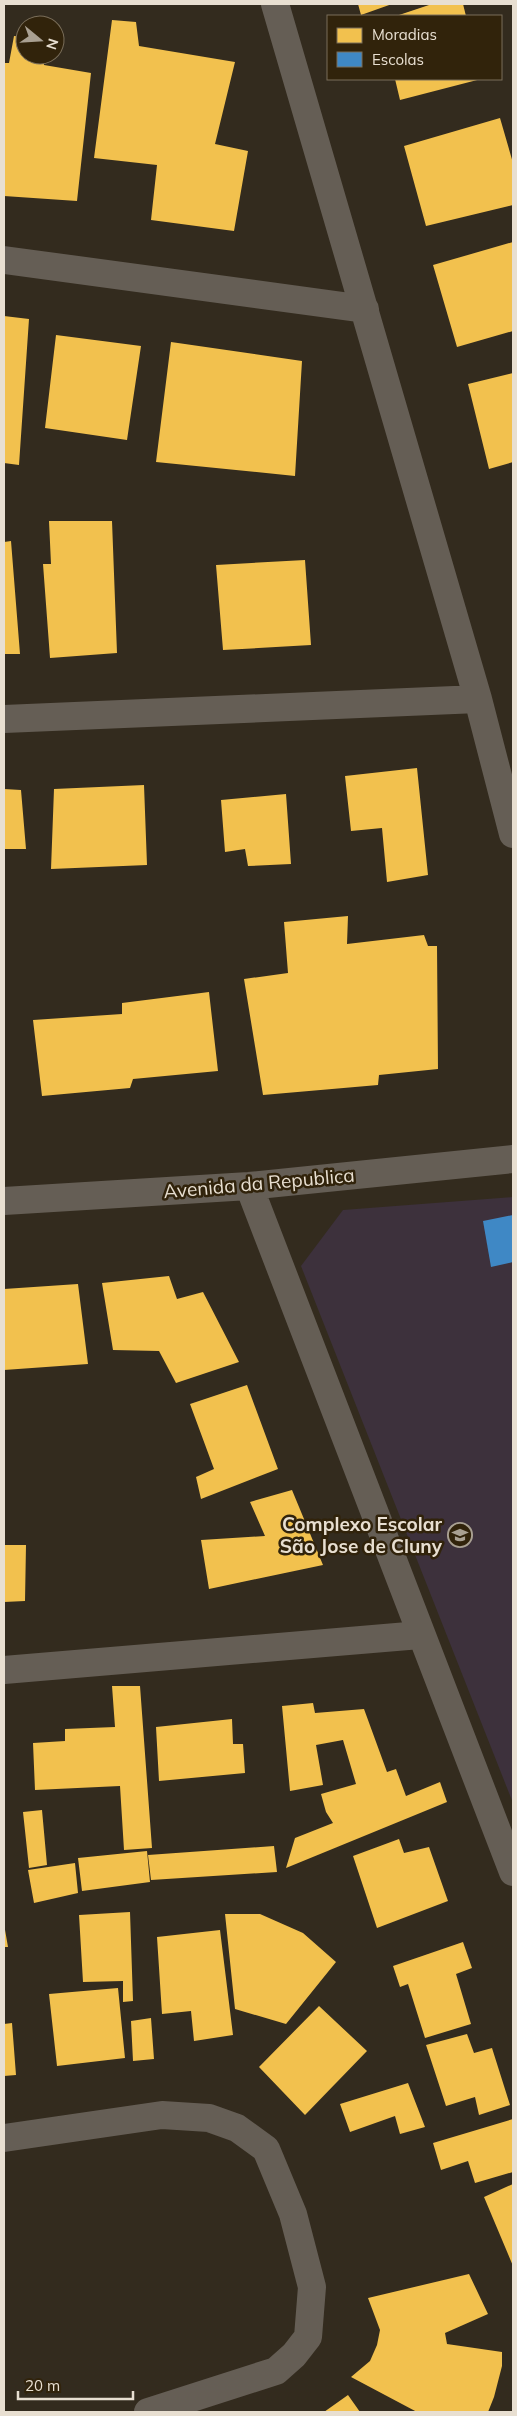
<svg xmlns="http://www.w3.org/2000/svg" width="517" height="2416" font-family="Mulish,sans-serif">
<rect width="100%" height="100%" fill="#332b1e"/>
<!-- education -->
<path fill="#3d313c" d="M513,1197V1803L301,1266L343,1210Z"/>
<!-- homes -->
<path fill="#f2c14e" d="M358,4H392L361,15Z
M432,4H463L466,16H396Z
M112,20L136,22L139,46L235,62L215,144L248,151L234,231L151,220L157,165L94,158Z
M14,36L25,37V55H43L44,65L91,73L77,201L4,196V63H9Z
M395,79H481L400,100Z
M500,118L513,163V205L426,226L404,146Z
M513,242V331L457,347L433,265Z
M4,316L29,319L19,465L4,463Z
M56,335L141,346L127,440L45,428Z
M171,342L302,361L295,476L156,462Z
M513,373V462L489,469L468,384Z
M49,521H112L117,653L50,658L43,564H51Z
M11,541L20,654H4V542Z
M305,560L311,645L223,650L216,565Z
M417,768L428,875L387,882L382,828L351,831L345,776Z
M144,785L147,865L51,869L54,789Z
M4,789L21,790L26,849H4Z
M286,794L291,864L248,866L245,849L225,852L221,800Z
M348,916L347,944L424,935L428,946H437L438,1069L379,1075L378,1085L263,1095L244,979L288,973L284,922Z
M209,992L218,1071L133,1079L130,1088L42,1096L33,1020L122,1014V1003Z
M169,1276L177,1299L203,1292L239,1362L176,1383L159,1351L113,1350L102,1283Z
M78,1284L88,1364L4,1370V1289Z
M247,1385L278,1469L201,1499L196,1477L214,1469L190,1404Z
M292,1490L323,1565L209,1589L201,1540L265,1536L250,1502Z
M4,1545H26L25,1601L4,1602Z
M112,1686H140L152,1848L124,1850L120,1786L35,1790L33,1743L65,1741V1729L115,1727Z
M313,1703L315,1713L364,1709L387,1772L396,1769L406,1796L440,1782L447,1802L286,1868L295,1838L333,1823L326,1812L321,1794L356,1784L343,1740L316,1745L323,1785L290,1791L282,1706Z
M232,1719L233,1744H243L245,1773L159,1781L156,1727Z
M42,1810L47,1865L29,1868L23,1812Z
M399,1839L404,1853L429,1847L448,1901L377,1928L353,1856Z
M274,1846L277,1872L151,1880L148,1855Z
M147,1851L150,1882L82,1891L78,1858Z
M75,1863L78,1893L34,1903L28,1870Z
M130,1912L133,2001L123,2002V1981L83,1982L79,1915Z
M225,1914H260L303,1933L336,1962L286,2024L235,2009Z
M4,1924L8,1947H4Z
M220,1930L233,2035L194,2041L191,2011L162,2014L157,1937Z
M463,1942L472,1968L456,1974L471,2024L425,2038L408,1984L400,1987L393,1966Z
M118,1988L125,2058L57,2066L49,1994Z
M319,2006L367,2051L305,2115L259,2067Z
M151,2018L154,2059L133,2061L131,2021Z
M12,2023L16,2075L4,2076V2024Z
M467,2034L474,2053L492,2048L510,2105L479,2115L475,2097L446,2106L426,2045Z
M408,2083L425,2127L400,2134L395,2116L350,2132L340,2104Z
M513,2119V2172L475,2183L468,2161L441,2170L433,2143Z
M513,2184V2266L484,2197Z
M469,2274L488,2314L445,2333L447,2344L502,2352V2366L494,2397L488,2412H417L351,2377L370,2361L377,2345L380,2330L368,2298Z
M348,2395L360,2412H324Z"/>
<!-- schools -->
<path fill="#3f88c5" d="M513,1215V1262L491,1267L483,1221Z"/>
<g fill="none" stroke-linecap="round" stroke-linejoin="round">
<!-- minor -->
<path stroke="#655e55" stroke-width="28" d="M275,4L478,699L513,834
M4,260L365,309
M4,719L478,699
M249,1186L513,1872
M4,1201L249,1186L513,1159
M4,1670L420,1635
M4,2138L162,2115L209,2118L237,2128L266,2149L293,2214L312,2287L308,2337L294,2355L276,2371L148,2412"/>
</g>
<!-- icons -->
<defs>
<symbol id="school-ring" viewBox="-11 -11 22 22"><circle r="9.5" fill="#31230b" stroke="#a9a092" stroke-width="1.5"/><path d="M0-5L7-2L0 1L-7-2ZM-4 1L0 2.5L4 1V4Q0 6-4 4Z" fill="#a9a092"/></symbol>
</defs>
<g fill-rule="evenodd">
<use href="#school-ring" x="446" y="1521" width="28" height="28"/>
</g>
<g text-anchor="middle" stroke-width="5" stroke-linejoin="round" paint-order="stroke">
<!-- street labels -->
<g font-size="19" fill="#e8dfd1" stroke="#31230b">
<text transform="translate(259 1183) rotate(-5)" y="7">Avenida da Republica</text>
</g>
<!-- poi labels -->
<g font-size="19" font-weight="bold" fill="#e8dfd1" stroke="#31230b" text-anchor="end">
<text x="442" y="1531">Complexo Escolar<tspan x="442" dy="22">São Jose de Cluny</tspan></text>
</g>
</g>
<!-- border -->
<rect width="517" height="2416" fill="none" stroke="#e8dfd1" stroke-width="10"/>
<!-- legend -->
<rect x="327" y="15" width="175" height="65" fill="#31230b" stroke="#7a6e5a"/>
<rect x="337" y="28" width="25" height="15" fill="#f2c14e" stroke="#7a6e5a"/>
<text x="372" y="40" font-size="15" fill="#e8dfd1">Moradias</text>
<rect x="337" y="52" width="25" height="15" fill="#3f88c5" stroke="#7a6e5a"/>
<text x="372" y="65" font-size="15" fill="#e8dfd1">Escolas</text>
<!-- north arrow -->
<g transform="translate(40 40) rotate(108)"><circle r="24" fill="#31230b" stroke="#7a6e5a"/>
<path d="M0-4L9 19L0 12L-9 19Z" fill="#a9a092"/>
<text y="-8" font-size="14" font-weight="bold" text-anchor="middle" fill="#e8dfd1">N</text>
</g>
<!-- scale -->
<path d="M18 2391v8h115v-8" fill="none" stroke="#e8dfd1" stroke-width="2.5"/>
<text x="25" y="2391" font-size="15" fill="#e8dfd1" stroke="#31230b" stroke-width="4" paint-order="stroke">20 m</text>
</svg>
